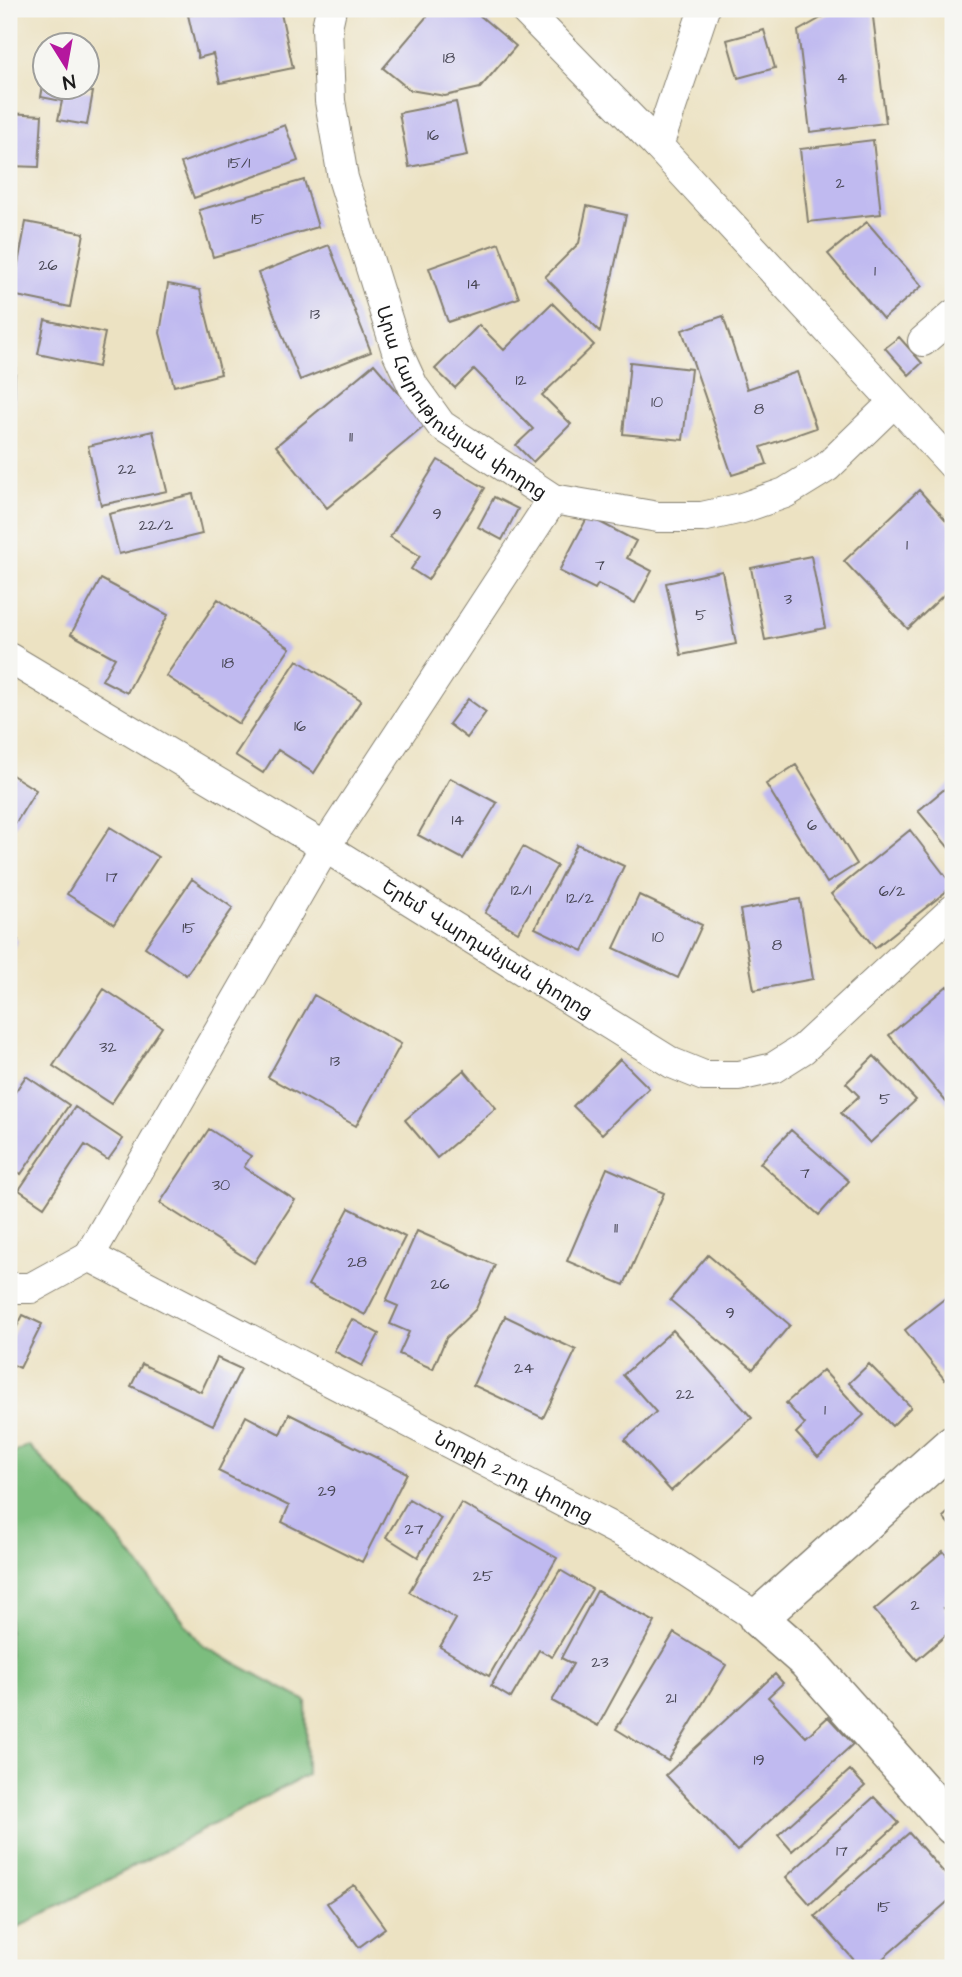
<svg xmlns="http://www.w3.org/2000/svg" width="962" height="1977" font-family="'Architects Daughter','Noto Sans Armenian',sans-serif">
<rect width="100%" height="100%" fill="#f6f6f2"/>
<filter id="ink" filterUnits="userSpaceOnUse"><feTurbulence type="fractalNoise" baseFrequency=".0143" numOctaves="2"/><feDisplacementMap in="SourceGraphic" scale="14" xChannelSelector="R" yChannelSelector="G"/><feConvolveMatrix kernelMatrix="1 2 1 2 8 2 1 2 1" color-interpolation-filters="sRGB"/></filter>
<filter id="wash" filterUnits="userSpaceOnUse"><feTurbulence type="fractalNoise" baseFrequency=".00686" numOctaves="4" result="noise"/><feDisplacementMap in="SourceGraphic" scale="28" xChannelSelector="R" yChannelSelector="G"/><feGaussianBlur stdDeviation="1.57" result="paint"/><feColorMatrix in="noise" values="0 0 0 0 0 0 0 0 0 0 0 0 0 0 0 0 0 1.4 0 .05"/><feComposite in="paint" operator="in"/></filter>
<g filter="url(#wash)">
<rect width="100%" height="100%" fill="#ece2c2"/>
<!-- forest -->
<path fill="#7cbd7e" stroke="#4c6c4d" stroke-width="2" d="M28,1445L111,1530L203,1646L306,1701L307,1775L9,1932V1456Z"/>
<g id="blocks">
<!-- building -->
<path fill="#c0baf0" d="M219,9H280L293,68L220,83L213,54L198,58L188,15Z
M433,9H472L516,46L480,88L445,96L410,90L383,68Z
M837,9H872L886,123L810,132L798,31Z
M764,30L775,68L738,78L727,40Z
M44,80L46,88L93,92L87,125L58,120L62,101L41,97Z
M456,102L467,156L409,167L399,113Z
M9,113L42,115L39,167L9,166Z
M285,125L298,161L194,198L181,163Z
M873,140L881,214L808,222L800,149Z
M304,180L318,227L213,257L199,210Z
M587,206L626,215L600,332L545,277L579,243Z
M26,222L84,233L70,307L12,295Z
M867,222L922,286L883,319L828,254Z
M499,243L519,298L448,322L429,268Z
M329,245L371,352L300,380L258,273Z
M168,284L200,290L221,374L174,386L160,333Z
M552,303L594,345L542,395L571,424L533,462L516,445L533,429L474,369L455,388L435,369L479,325L504,350Z
M9,316H17L13,441H9Z
M723,316L747,389L797,372L816,428L761,447L767,464L732,475L682,330Z
M45,320L105,333L98,367L38,354Z
M899,337L922,363L909,375L885,348Z
M630,362L691,369L683,440L623,434Z
M374,364L426,425L327,508L276,446Z
M153,431L167,491L101,505L88,446Z
M438,460L485,488L428,580L411,569L420,556L390,537Z
M919,490L953,528V586L908,629L844,561Z
M193,494L202,534L119,554L109,514Z
M494,497L518,509L502,540L478,527Z
M588,516L636,541L627,558L652,571L635,603L598,584L595,589L559,571Z
M811,556L825,628L765,640L751,568Z
M722,571L736,644L681,655L666,583Z
M101,579L168,615L127,693L102,680L115,658L71,634Z
M218,599L290,648L239,724L166,676Z
M297,660L361,700L314,773L278,750L263,773L235,755Z
M468,699L486,712L467,738L449,724Z
M796,765L857,864L827,883L766,784Z
M9,773L36,790L9,834Z
M450,778L497,803L463,859L418,835Z
M953,782V853L918,811Z
M110,827L158,857L114,924L67,894Z
M910,830L953,886L875,948L831,894Z
M577,844L624,866L583,951L535,928Z
M523,847L557,866L518,932L485,913Z
M192,879L233,908L186,975L145,947Z
M639,895L702,925L678,978L614,948Z
M800,899L813,979L754,990L740,910Z
M9,934L18,940L9,955Z
M947,986L953,993V1110L889,1035Z
M104,989L162,1027L111,1104L53,1066Z
M314,995L401,1044L356,1126L268,1077Z
M874,1056L916,1100L870,1143L841,1113L859,1096L846,1083Z
M620,1059L649,1088L602,1134L573,1106Z
M464,1070L496,1108L437,1158L405,1120Z
M26,1076L69,1105L21,1174L9,1166V1101Z
M75,1107L123,1139L108,1160L85,1145L44,1207L19,1190Z
M209,1129L251,1156L244,1167L295,1200L254,1263L160,1203Z
M791,1130L849,1181L819,1215L760,1163Z
M607,1168L664,1193L624,1285L567,1261Z
M349,1208L405,1237L365,1315L308,1285Z
M417,1231L495,1265L476,1309L446,1338L433,1369L399,1354L409,1332L390,1324L398,1306L386,1301Z
M708,1255L790,1325L753,1369L670,1300Z
M953,1292V1373L945,1380L905,1330Z
M23,1315L42,1324L20,1368L9,1363V1342Z
M505,1316L576,1350L543,1418L473,1385Z
M352,1319L379,1334L362,1366L334,1351Z
M673,1330L752,1418L671,1491L625,1440L656,1412L623,1375Z
M217,1358L241,1369L213,1425L131,1386L142,1364L201,1392Z
M869,1364L911,1407L892,1426L849,1383Z
M823,1370L864,1415L818,1457L796,1433L805,1424L786,1403Z
M289,1414L407,1473L362,1562L282,1522L289,1506L218,1471L246,1416L280,1434Z
M409,1499L441,1518L418,1557L386,1537Z
M461,1503L557,1558L489,1676L440,1647L456,1619L409,1592Z
M953,1508V1529L943,1517Z
M943,1551L953,1563V1601L944,1608L953,1618V1629L917,1660L874,1610Z
M560,1570L592,1589L552,1657L539,1650L511,1698L491,1686Z
M597,1591L655,1622L598,1726L552,1701L573,1664L561,1658Z
M674,1633L726,1665L668,1761L616,1729Z
M775,1674L783,1683L768,1697L806,1737L828,1717L853,1744L737,1851L666,1775Z
M850,1770L865,1786L792,1851L778,1835Z
M874,1797L899,1823L810,1904L786,1877Z
M909,1833L953,1883V1897L872,1968H861L815,1916Z
M354,1885L385,1928L359,1947L327,1903Z"/>
</g>
</g>
<g filter="url(#ink)">
<use href="#blocks" fill-opacity="0" stroke="#847f6f" stroke-width="2"/>
<g fill="none" stroke-linecap="round" stroke-linejoin="round">
<defs>
<g id="street">
<path id="s1" d="M331,9L327,27L330,101L343,178L397,351L413,386L441,425L553,499L658,517H702L742,508L785,493L827,467L894,402"/>
<path d="M524,9L658,146L953,465"/>
<path d="M658,146L704,9"/>
<path d="M923,341L953,315"/>
<path id="s2" d="M9,658L325,847L672,1063L704,1076H739L773,1068L803,1049L953,910"/>
<path d="M89,1256L325,847L553,499"/>
<path id="s3" d="M9,1288H31L89,1256L648,1546L758,1618"/>
</g>
<path id="secondary" d="M953,1444L758,1618L806,1660L953,1826"/>
</defs>
<!-- street casing -->
<use href="#street" stroke="#847f6f" stroke-width="32"/>
<!-- secondary casing -->
<use href="#secondary" stroke="#847f6f" stroke-width="41"/>
<!-- street -->
<use href="#street" stroke="#fff" stroke-width="30"/>
<!-- secondary -->
<use href="#secondary" stroke="#fff" stroke-width="38"/>
</g>
</g>
<g text-anchor="middle" stroke-width="7" stroke-linejoin="round" paint-order="stroke">
<!-- number labels -->
<g font-size="16" fill="#454451">
<text x="449" y="63">18</text>
<text x="842" y="83">4</text>
<text x="433" y="140">16</text>
<text x="239" y="168">15/1</text>
<text x="840" y="188">2</text>
<text x="258" y="224">15</text>
<text x="48" y="270">26</text>
<text x="875" y="276">1</text>
<text x="474" y="289">14</text>
<text x="315" y="319">13</text>
<text x="521" y="385">12</text>
<text x="657" y="407">10</text>
<text x="759" y="414">8</text>
<text x="351" y="442">11</text>
<text x="127" y="474">22</text>
<text x="437" y="519">9</text>
<text x="156" y="530">22/2</text>
<text x="907" y="550">1</text>
<text x="600" y="570">7</text>
<text x="788" y="604">3</text>
<text x="701" y="620">5</text>
<text x="228" y="668">18</text>
<text x="300" y="731">16</text>
<text x="458" y="825">14</text>
<text x="812" y="830">6</text>
<text x="112" y="882">17</text>
<text x="521" y="895">12/1</text>
<text x="892" y="896">6/2</text>
<text x="580" y="903">12/2</text>
<text x="189" y="933">15</text>
<text x="658" y="942">10</text>
<text x="777" y="950">8</text>
<text x="108" y="1052">32</text>
<text x="335" y="1066">13</text>
<text x="885" y="1104">5</text>
<text x="805" y="1178">7</text>
<text x="221" y="1190">30</text>
<text x="616" y="1233">11</text>
<text x="357" y="1267">28</text>
<text x="440" y="1289">26</text>
<text x="730" y="1318">9</text>
<text x="524" y="1373">24</text>
<text x="685" y="1399">22</text>
<text x="825" y="1415">1</text>
<text x="327" y="1496">29</text>
<text x="414" y="1534">27</text>
<text x="483" y="1581">25</text>
<text x="915" y="1610">2</text>
<text x="600" y="1667">23</text>
<text x="671" y="1703">21</text>
<text x="759" y="1765">19</text>
<text x="842" y="1856">17</text>
<text x="884" y="1912">15</text>
</g>
<!-- street labels -->
<g font-size="19" fill="#1c1c1c" stroke="#f6f6f2">
<text dy="7" stroke="none"><textPath href="#s1" startOffset="434">Արա Հարությունյան փողոց</textPath></text>
<text dy="7" stroke="none"><textPath href="#s2" startOffset="560">Երեմ Վարդանյան փողոց</textPath></text>
<text dy="7" stroke="none"><textPath href="#s3" startOffset="567">Նորքի 2-րդ փողոց</textPath></text>
</g>
</g>
<!-- margin -->
<rect width="962" height="1977" fill="none" stroke="#f6f6f2" stroke-width="35"/>
<!-- north arrow -->
<g transform="translate(66 66) rotate(169)"><circle r="33" fill="#f6f6f2" stroke="#9f9f9c" stroke-width="2"/>
<path d="M0-5L12 26L0 18L-12 26Z" fill="#b5179e"/>
<text y="-10" font-size="19" font-weight="bold" text-anchor="middle" fill="#1c1c1c">N</text>
</g>
</svg>
